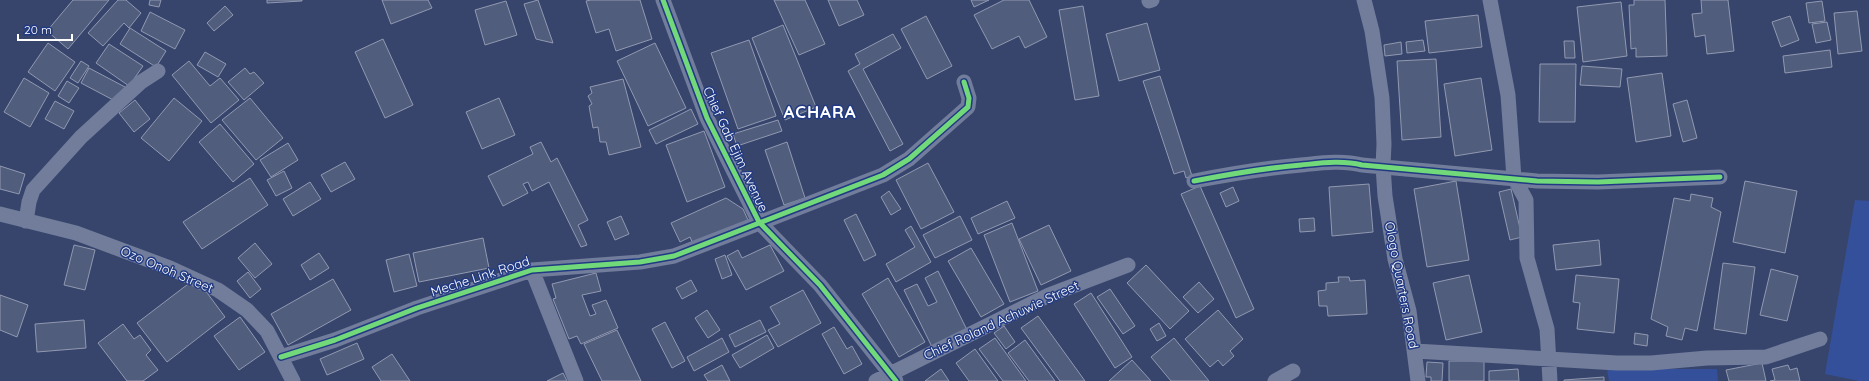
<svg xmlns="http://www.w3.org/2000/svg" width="1869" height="381" font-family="Quicksand,sans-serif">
<rect width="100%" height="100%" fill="#37456d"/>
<!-- green -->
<path fill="#34509a" d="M1855,200L1869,201V381H1859L1825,374Z
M1607,369H1717L1718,381H1609Z"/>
<!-- building -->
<path fill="#515d7c" stroke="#9199b1" d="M73,0H109L68,49L47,31Z
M118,0H126L141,13L129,28L124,23L103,46L88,33Z
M150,0H161L159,7L149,5Z
M267,0H302V1L267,3Z
M382,0H428L432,8L391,24Z
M538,0L553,43L536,39L524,4Z
M591,0H640L652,39L616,51L609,29L596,33L586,1Z
M774,0H805L825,44L799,55Z
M828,0H857L864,15L839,26Z
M971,0H989L974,7Z
M1004,0H1029L1047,37L1025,48L1019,36L992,49L974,15Z
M1634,0H1665L1667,56L1636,57V48L1631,49L1629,5H1634Z
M1701,0H1728L1734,51L1707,54L1705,35L1695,37L1692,14L1702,13Z
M506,1L517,35L485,45L475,10Z
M1822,1L1825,21L1809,23L1806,3Z
M1621,2L1627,56L1583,62L1577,7Z
M225,6L233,15L214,31L207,23Z
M1083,6L1099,96L1075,100L1059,10Z
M1857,11L1862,51L1838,54L1834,13Z
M150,12L185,30L175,49L141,31Z
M1478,15L1482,47L1429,53L1425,21Z
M926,16L952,66L927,79L901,29Z
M1790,16L1799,40L1781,47L1772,22Z
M1827,22L1831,40L1816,43L1812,24Z
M1147,23L1160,70L1119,81L1106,34Z
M783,25L816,107L785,120L752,38Z
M130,28L166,51L156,67L120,44Z
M893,34L901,48L863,69L903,144L890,151L848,71L860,64L855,54Z
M383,39L413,105L385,118L355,52Z
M749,40L776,116L738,129L711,53Z
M1423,40L1425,51L1407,53L1406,42Z
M1564,41H1574L1575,58H1565Z
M1401,42L1402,54L1385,56L1384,45Z
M48,43L75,62L55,91L28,72Z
M655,43L686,108L648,126L617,61Z
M109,44L143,66L129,86L96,63Z
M1830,50L1832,67L1785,73L1783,56Z
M205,52L226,64L218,77L197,65Z
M1436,59L1441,137L1402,140L1397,61Z
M81,61L89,66L78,83L70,78Z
M189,61L210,86L220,78L239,100L211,123L172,75Z
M1540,64H1576L1575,122H1539Z
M1582,66L1622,69L1620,87L1580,85Z
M89,68L125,87L117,102L81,83Z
M245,68L250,74L254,72L264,83L244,100L228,82Z
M1662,73L1671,136L1636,142L1627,78Z
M1160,76L1192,176L1186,178L1184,171L1174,174L1143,81Z
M24,78L49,93L30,127L4,112Z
M1481,78L1492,150L1455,156L1444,84Z
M623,79L641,147L609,155L606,142H600L598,127L593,128L589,106L592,104L588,96L592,93L590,87Z
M67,81L79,88L69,103L58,96Z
M174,98L202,121L169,161L141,138Z
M250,98L283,138L256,160L222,120Z
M499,98L515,135L482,149L466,112Z
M135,100L150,119L134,132L119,113Z
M1687,100L1697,138L1683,142L1673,104Z
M55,101L74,111L64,129L45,119Z
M691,109L698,124L656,144L649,130Z
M778,120L782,131L737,146L733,134Z
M220,124L254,164L233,182L199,142Z
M704,131L725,187L687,202L666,145Z
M541,142L551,162L557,158L588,220L578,225L587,245L581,247L549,182L532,191L528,182L523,184L528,193L503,206L488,176L533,154L530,147Z
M787,142L805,198L784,205L765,150Z
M288,143L298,160L271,177L260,160Z
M345,162L355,179L331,192L321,175Z
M928,163L954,212L921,229L896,180Z
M0,166L25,174L19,194L0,189Z
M284,171L292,188L276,196L267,180Z
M250,178L268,205L202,249L183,222Z
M1456,181L1469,260L1427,267L1414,189Z
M1745,181L1797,191L1785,253L1733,242Z
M310,182L321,199L293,216L283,199Z
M1369,184L1373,232L1332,236L1329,187Z
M1200,186L1254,309L1236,318L1181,194Z
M1233,187L1239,201L1226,207L1220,193Z
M1511,189L1522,237L1510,240L1499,192Z
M889,191L901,209L891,215L881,197Z
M1691,194L1713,198L1711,207L1721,212L1697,331L1685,328L1682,340L1666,336L1668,327L1651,319L1674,198L1690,201Z
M726,198L743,209L748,220L693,244L690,237L680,242L671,223Z
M1007,201L1015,218L978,234L971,218Z
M856,214L876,255L864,261L844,220Z
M621,216L629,234L615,240L607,222Z
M960,216L972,240L935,258L923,235Z
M1314,218L1315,231L1300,232L1299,219Z
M1012,223L1038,291L1010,302L984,235Z
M1049,225L1071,271L1041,285L1019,239Z
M911,226L931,262L896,282L886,264L915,247L905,230Z
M483,238L489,268L419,282L413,253Z
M1599,240L1601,265L1556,270L1553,245Z
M255,243L272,264L255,278L238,258Z
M74,245L95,250L85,290L64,285Z
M770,245L784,271L746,290L727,256L738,250L742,258Z
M971,248L1004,304L981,317L948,261Z
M319,253L329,268L310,280L301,265Z
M409,254L417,286L394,292L386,260Z
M725,255L732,275L722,279L715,259Z
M1723,263L1755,267L1746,334L1714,329Z
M1146,265L1189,311L1170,329L1127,283Z
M1771,269L1798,276L1787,321L1760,315Z
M938,271L967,330L932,347L904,290L917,284L928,306L937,302L925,278Z
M248,272L261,289L250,298L237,281Z
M596,273L601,291L582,295L590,316L596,314L592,305L606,300L618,328L581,344L577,336L569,339L553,299L556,298L552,284Z
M1469,275L1482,332L1446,340L1433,283Z
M1576,275L1619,279L1614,333L1577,329L1580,303L1573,302Z
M1338,277H1349L1350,281L1365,280L1367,314L1328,316L1327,306H1319L1318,291L1326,290V283L1339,282Z
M196,278L225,317L167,362L137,323Z
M888,278L925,342L899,357L862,294Z
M333,279L351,310L288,345L271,314Z
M691,280L697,291L682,299L676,288Z
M1199,282L1214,299L1198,313L1183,297Z
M1110,289L1135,326L1123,334L1097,297Z
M803,290L821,323L778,347L768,330L780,324L770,307Z
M1091,293L1132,357L1115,368L1074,304Z
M0,295L28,305L17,337L0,330Z
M707,310L720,330L708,338L695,318Z
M1218,310L1243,339L1230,351L1234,356L1223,366L1218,360L1210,367L1185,339Z
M1038,316L1085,381H1060L1021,328Z
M240,317L265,352L239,370L214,336Z
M84,320L86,348L37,352L35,324Z
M760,320L766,332L735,347L729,335Z
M665,322L685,361L672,368L652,329Z
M1159,323L1166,336L1157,341L1150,329Z
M123,324L134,339L140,335L151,350L146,355L158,370L143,381H127L98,343Z
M1004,326L1015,342L1006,349L994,333Z
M834,327L847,349L852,346L862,364L844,374L822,334Z
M617,330L641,381H602L584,344Z
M1635,333L1648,335L1647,346L1634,344Z
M767,335L774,348L740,368L732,355Z
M722,338L729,352L694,371L687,357Z
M995,338L1026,381H1003L979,349Z
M1174,338L1209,381H1171L1151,357Z
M1025,340L1055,381H1029L1008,353Z
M357,343L364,359L327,375L320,359Z
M975,349L998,381H969L956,363Z
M392,354L410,381H381L372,367Z
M1132,360L1151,381H1109Z
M1449,361H1484V381H1449Z
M1427,362L1443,363L1442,381H1431V377H1426Z
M1762,363L1766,381H1729L1726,370Z
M722,365L730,381H708L704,375Z
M1788,365L1790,370L1797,368L1800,381H1770L1775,380L1772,369Z
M941,369L949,381H925Z
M1518,369L1519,381H1489V371Z
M563,373L567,381H547Z
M1604,377V381H1564V380Z"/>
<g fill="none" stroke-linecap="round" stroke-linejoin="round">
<!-- street -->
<path stroke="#727c9b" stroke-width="15" d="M663,0L707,118L759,222L820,285L896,381
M1364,0L1372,31L1382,98L1384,144L1383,166L1385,196L1395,259L1409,311L1418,381
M1490,0L1508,95L1514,178L1526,200L1527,258L1547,329L1550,381
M1149,1L1152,0
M1194,181C1230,174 1265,168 1301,165C1321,163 1342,160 1362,165L1537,181L1598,182L1720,177
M0,214L76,233L170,268L218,290L247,310L267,331L293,381
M26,221L29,202L33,190L81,137L141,82L158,71
M532,270L576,381
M1415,351L1617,363H1651L1707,358L1766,357L1820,339
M281,357L335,340L417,308L532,270L640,262L674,256L883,175L909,159L968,107L969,98L964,82
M876,381L1049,295L1128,265
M1275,381L1293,371"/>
<defs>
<path id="cycleway" d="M663,0L707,118L759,222L820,285L896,381
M1194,181C1230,174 1265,168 1301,165C1321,163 1342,160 1362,165L1537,181L1598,182L1720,177
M281,357L335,340L417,308L532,270L640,262L674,256L883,175L909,159L968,107L969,98L964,82"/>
</defs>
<!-- cycleway casing -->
<use href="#cycleway" stroke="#213a83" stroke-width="8"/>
<!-- cycleway -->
<use href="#cycleway" stroke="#71d979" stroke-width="5"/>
</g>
<g text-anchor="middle" stroke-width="3" stroke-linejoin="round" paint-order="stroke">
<!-- street labels -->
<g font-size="13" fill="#fff" stroke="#213a83">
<text transform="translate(736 149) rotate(65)" y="5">Chief Gab Ejim Avenue</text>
<text transform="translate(167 269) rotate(23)" y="5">Ozo Onoh Street</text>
<text transform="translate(480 276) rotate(-18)" y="5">Meche Link Road</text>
<text transform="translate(1402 285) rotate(79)" y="5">Ologo Quarters Road</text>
<text transform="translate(1001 320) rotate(-25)" y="5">Chief Roland Achuwie Street</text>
</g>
<!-- district labels -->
<g font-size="17" font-weight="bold" letter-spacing="1" fill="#fff" stroke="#213a83">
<text x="820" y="118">ACHARA</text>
</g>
</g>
<!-- scale -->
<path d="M18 34v6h54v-6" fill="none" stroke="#ffffff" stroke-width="2"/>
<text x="24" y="34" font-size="12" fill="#ffffff" stroke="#213a83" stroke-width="3" paint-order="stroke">20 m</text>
</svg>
